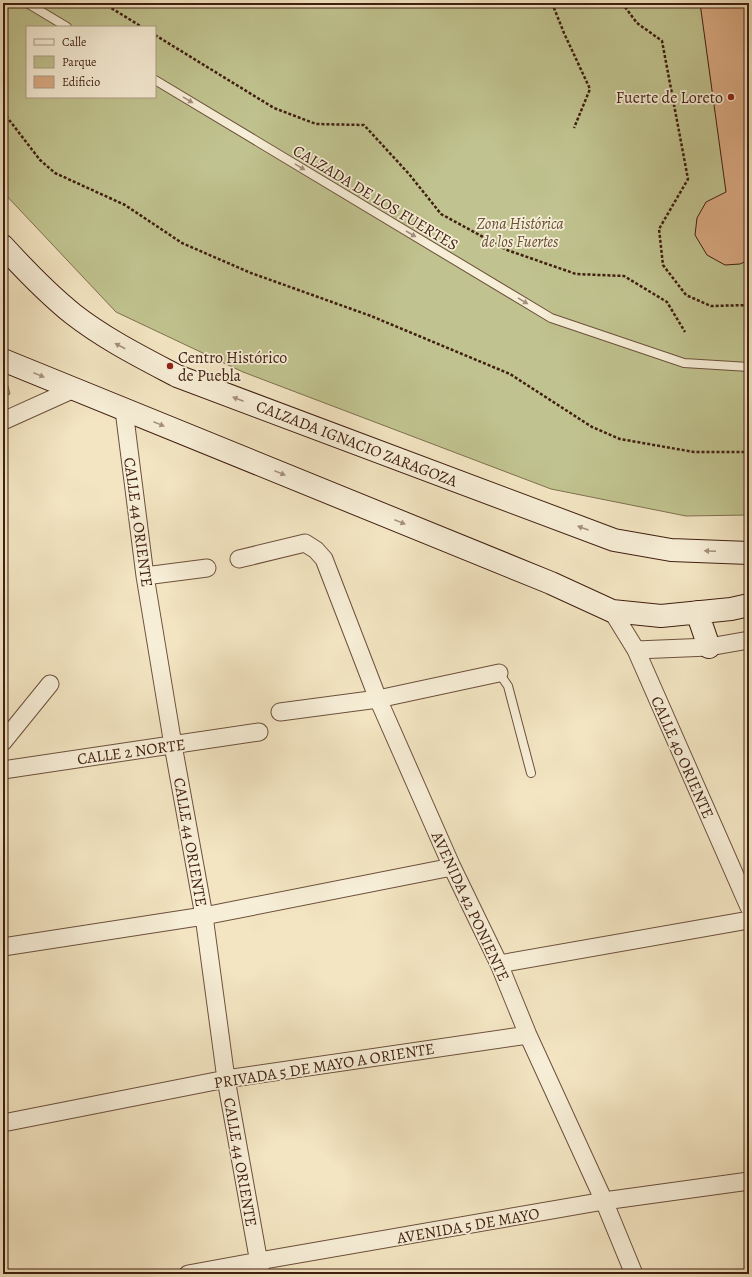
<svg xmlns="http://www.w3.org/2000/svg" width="752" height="1277" font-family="Alegreya,serif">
<rect width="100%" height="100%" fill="#f3e5c2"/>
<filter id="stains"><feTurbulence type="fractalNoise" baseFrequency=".005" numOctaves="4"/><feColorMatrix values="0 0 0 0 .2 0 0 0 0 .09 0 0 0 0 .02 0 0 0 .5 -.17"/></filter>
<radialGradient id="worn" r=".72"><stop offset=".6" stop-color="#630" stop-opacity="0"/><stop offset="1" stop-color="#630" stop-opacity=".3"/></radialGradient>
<!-- green -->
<path fill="#c0c38f" stroke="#807050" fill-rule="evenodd" d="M3,3H749V515L686,516L551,489L243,372L116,312L3,192ZM27,27H155V97H27Z
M3,375H5L10,394L3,397Z"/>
<!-- building -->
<path fill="#dbab84" stroke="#401e10" d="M700,3H749V260L740,264L725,265L707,255L695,235L697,218L706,202L726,192Z"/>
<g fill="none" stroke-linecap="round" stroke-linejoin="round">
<defs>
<path id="lane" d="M27,3L67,27
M155,80L551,318L684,363L749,367
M499,673L508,686L531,773"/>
<path id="street" d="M124,410L145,576L173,745L204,916L226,1079L261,1274
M3,421L74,389
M239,559L305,543L316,550L324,559L378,699L452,867L499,964L528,1035L604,1201L634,1274
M145,576L207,568
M612,611L636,650L749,907
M636,650L709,647L749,640
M280,712L378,699L499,673
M3,742L50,684
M3,770L259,732
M3,947L204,916L452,867
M499,964L749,920
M3,1123L226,1079L528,1035
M188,1274L259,1261L604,1201L749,1181"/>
<path id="secondary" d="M3,246C25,270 48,294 73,314C105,339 141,357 177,376L614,540L671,550L749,553
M3,360L551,583L612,611L661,616L731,609L749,605
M697,612L709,647"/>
</defs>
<!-- lane casing -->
<use href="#lane" stroke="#6d503c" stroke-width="10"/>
<!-- street casing -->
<use href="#street" stroke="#6d503c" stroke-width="19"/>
<!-- secondary casing -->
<use href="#secondary" stroke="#401e10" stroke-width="24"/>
<!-- path -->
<path stroke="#401e10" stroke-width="2.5" stroke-dasharray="3 2" stroke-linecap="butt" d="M103,3L142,27
M552,3L564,33L590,89L574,128
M622,3L637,23L662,41L688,179L659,229L663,265L686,295L711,306L749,305
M155,35L274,108L316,124L364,125L409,174L441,214L507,250L576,274L624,276L667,302L685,332
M3,112L40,160L55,173L125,205L182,243L251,273L371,316L510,374L592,427L620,439L694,452H749"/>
<!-- lane -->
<use href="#lane" stroke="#f7eed7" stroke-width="8"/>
<!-- street -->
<use href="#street" stroke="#f7eed7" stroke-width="17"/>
<!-- secondary -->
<use href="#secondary" stroke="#f7eed7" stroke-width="22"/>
</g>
<!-- one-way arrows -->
<defs><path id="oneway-solid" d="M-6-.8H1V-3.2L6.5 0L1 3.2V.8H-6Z"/></defs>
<g fill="#a5907d">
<use href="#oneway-solid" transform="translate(188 100) rotate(31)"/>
<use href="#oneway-solid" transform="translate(300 167) rotate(31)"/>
<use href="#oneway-solid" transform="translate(411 234) rotate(31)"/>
<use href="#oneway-solid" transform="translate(523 301) rotate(31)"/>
<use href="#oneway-solid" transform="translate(120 346) rotate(-152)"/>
<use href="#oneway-solid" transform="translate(39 375) rotate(22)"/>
<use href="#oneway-solid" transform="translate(238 399) rotate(-159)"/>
<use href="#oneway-solid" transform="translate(159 424) rotate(22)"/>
<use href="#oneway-solid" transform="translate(280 473) rotate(22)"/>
<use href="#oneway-solid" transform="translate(400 522) rotate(22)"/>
<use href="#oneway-solid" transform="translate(583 528) rotate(-160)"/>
<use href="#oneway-solid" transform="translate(710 551) rotate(-178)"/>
</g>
<!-- markers -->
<g fill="#8f2418" stroke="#f7eed7" stroke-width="1.5">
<circle cx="731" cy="97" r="4"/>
<circle cx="170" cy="366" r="4"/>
</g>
<g text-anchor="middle" stroke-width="3.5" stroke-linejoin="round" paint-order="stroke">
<!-- poi labels -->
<g font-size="16" fill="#401e10" stroke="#f7eed7" text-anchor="end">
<text x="723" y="103">Fuerte de Loreto</text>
<text x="178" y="363" text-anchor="start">Centro Histórico<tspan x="178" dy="18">de Puebla</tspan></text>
</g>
<!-- street labels -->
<g font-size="16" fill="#401e10" stroke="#f7eed7">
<text transform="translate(376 197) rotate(31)" y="6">CALZADA DE LOS FUERTES</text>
<text transform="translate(357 443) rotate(21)" y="6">CALZADA IGNACIO ZARAGOZA</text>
<text transform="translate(139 522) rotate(82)" y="6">CALLE 44 ORIENTE</text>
<text transform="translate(131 751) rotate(-8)" y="6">CALLE 2 NORTE</text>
<text transform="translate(683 757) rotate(66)" y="6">CALLE 40 ORIENTE</text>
<text transform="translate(191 842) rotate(80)" y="6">CALLE 44 ORIENTE</text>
<text transform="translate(471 906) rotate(65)" y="6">AVENIDA 42 PONIENTE</text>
<text transform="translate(324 1065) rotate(-9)" y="6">PRIVADA 5 DE MAYO A ORIENTE</text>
<text transform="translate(241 1162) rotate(80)" y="6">CALLE 44 ORIENTE</text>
<text transform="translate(468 1225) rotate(-10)" y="6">AVENIDA 5 DE MAYO</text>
</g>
<!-- park labels -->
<g font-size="16" font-style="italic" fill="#665036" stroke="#f7eed7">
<text x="520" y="229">Zona Histórica<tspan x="520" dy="18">de los Fuertes</tspan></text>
</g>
</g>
<!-- margin -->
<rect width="752" height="1277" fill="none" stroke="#f3e5c2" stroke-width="16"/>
<rect x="4" y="4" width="744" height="1269" fill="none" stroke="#401e10" stroke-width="2"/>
<rect x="8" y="8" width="736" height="1261" fill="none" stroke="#401e10"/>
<!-- legend -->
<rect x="26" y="26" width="130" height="72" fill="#f7eed7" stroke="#ae9b87"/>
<rect x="34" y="39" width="20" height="6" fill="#f7eed7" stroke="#ae9b87"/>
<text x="62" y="46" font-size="12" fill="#401e10">Calle</text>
<rect x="34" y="56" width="20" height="12" fill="#c0c38f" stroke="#ae9b87"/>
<text x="62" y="66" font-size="12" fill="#401e10">Parque</text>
<rect x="34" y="76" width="20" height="12" fill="#dbab84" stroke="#ae9b87"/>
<text x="62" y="86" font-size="12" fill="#401e10">Edificio</text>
<rect width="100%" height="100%" filter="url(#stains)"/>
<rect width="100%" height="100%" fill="url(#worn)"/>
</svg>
